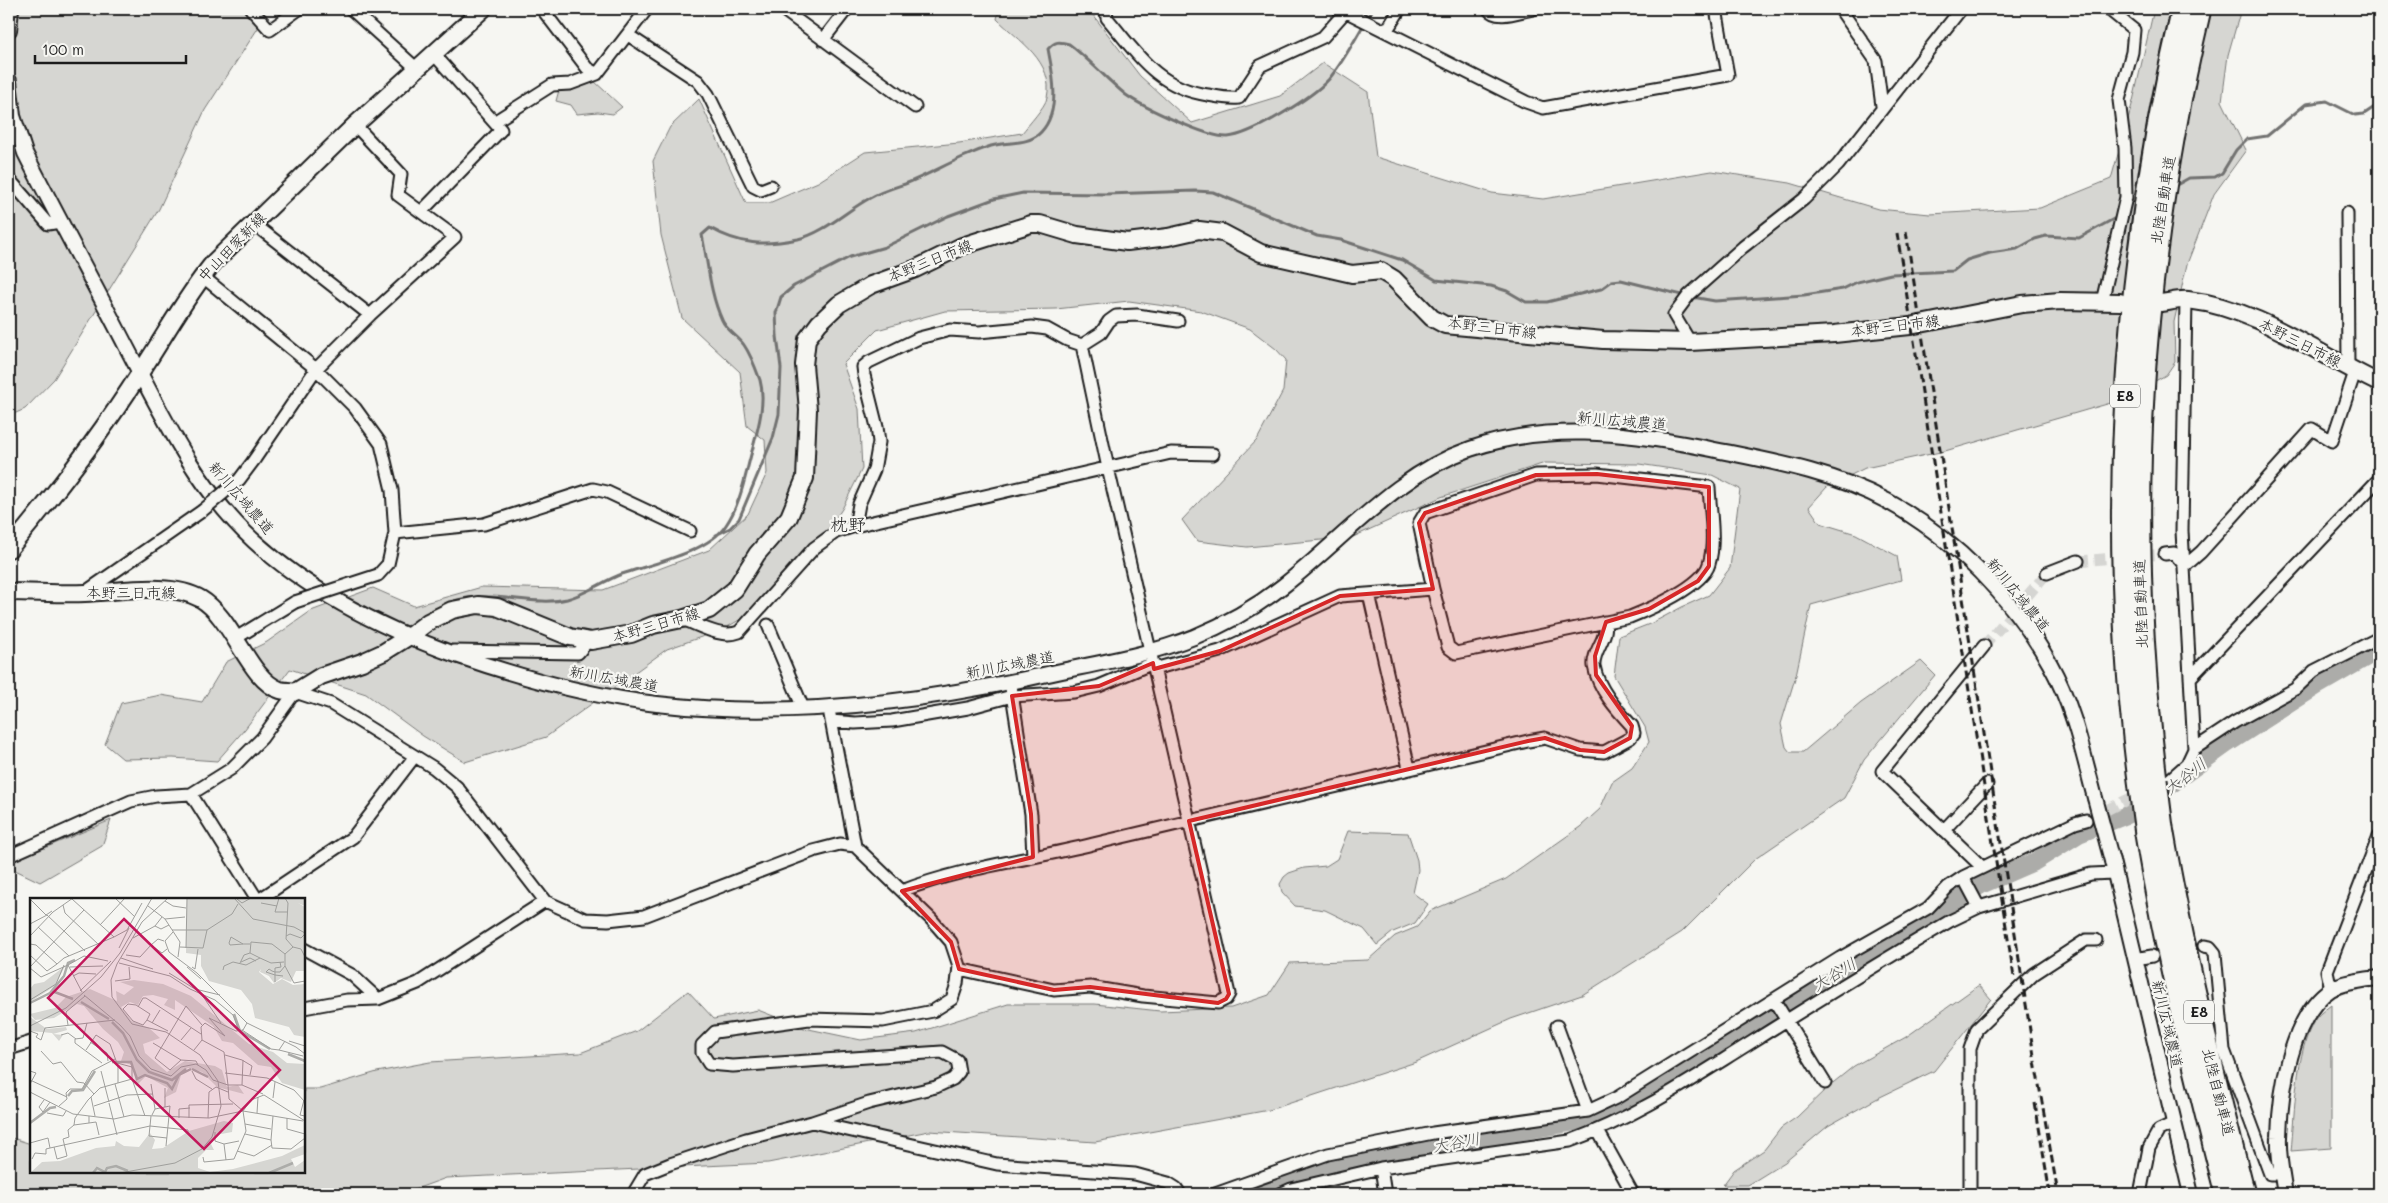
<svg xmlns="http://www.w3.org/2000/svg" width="2388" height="1203" font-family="Mali,'Klee One',sans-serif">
<rect width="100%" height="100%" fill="#f6f6f2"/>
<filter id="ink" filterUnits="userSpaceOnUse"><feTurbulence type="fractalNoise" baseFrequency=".02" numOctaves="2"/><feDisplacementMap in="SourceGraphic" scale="10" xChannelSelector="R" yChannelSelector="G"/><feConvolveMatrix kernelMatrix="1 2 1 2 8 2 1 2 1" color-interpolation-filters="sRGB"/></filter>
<g filter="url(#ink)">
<!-- green -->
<path fill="#d6d6d2" stroke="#797977" d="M9,9H263L260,25L205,110L159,209L54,379L25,409L9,416V211L13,206L9,185Z
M999,9H1073L1093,15L1140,76L1192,123L1280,96L1323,63L1368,92L1376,157L1492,193L1543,199L1712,171L1790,183L1878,209L1930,214L2040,208L2111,179L2133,101L2154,9H2241L2228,55L2222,101L2246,150L2214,194L2187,264L2174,322L2175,362L2166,375L2121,400L1945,451L1865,468L1827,487L1809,507L1820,523L1856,534L1897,556L1901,580L1811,605L1796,675L1781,724L1786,747L1790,752H1803L1861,703L1921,661L1935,675L1864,760L1844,798L1755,859L1682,932L1582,995L1511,1019L1416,1062L1269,1110L1095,1142L929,1131L768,1163L446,1178L402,1194H9V1137L31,1144V1172H304V1089H320L377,1072L430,1062L580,1053L637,1031L688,991L714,1019L758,1010L804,1028L861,1040L916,1033L1008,1004H1095L1160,1011L1231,1008L1269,995L1290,963L1368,960L1395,936L1417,927L1430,911L1506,879L1580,827L1600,809L1612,782L1632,768L1649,742L1645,727L1614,676L1619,636L1652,623L1682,607L1709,595L1730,568L1740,489L1712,475L1639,464L1545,463L1441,497L1353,537L1247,547L1197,541L1182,520L1257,440L1283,391L1286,360L1276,349L1250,329L1201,311L1129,301L1056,309L945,311L877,330L843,364L859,409L862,469L842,509L815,549L761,607L724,629L667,649L546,737L465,762L423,736L366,694L290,669L245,729L217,761L173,758L123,759L105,744L121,703L161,695L202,702L226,662L267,642L311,611L373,588L414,606L482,587L603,590L709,550L748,514L767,473L765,440L747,426L740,372L682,318L661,235L653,161L670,127L699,99L746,203H769L818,182L865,152L959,143L1022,133C1028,125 1045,107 1047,98C1055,62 1018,40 997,19Z
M593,80L622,107L613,114L598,112L577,114L571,105L556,101L559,90Z
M111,820L102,846L40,882L9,867V863Z
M1348,831L1408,833L1417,860L1418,870L1413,893L1428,904L1415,923L1393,932L1377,945L1364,929L1325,910L1295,906L1282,892L1280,884L1284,877L1289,873L1304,868L1326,866L1337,859Z
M1979,985L1991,999L1934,1071L1876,1099L1828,1126L1785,1162L1748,1185H1723L1734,1170L1764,1150L1781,1128L1797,1117L1829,1086L1854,1066L1906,1037Z
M2331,1005V1148L2291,1151C2295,1113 2295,1050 2316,1018C2320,1013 2326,1009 2331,1005Z"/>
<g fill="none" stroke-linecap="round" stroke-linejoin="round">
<!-- stream -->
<path stroke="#727271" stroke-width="3" d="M1367,19L1373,9
M2173,187L2189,178L2215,177L2222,173L2236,150L2247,139L2267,136L2306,104L2327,101L2355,115L2364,114L2379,104
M1692,297L1715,301L1804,295L1843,289L1857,282L1891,274L1953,271L1967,260L1990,253L2017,249L2035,239L2046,236L2079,238L2119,216
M716,535L730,528L739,519L773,438L779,414L781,368L777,336L776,313L781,297L794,286L850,257L885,247L948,216L994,199L1023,193L1107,194L1195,191L1213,192L1317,236L1341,240L1402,260L1436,280L1491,286L1507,291L1526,302H1547L1601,289L1612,281L1621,280L1686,296
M454,601C492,589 533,607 567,599C586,594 603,581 622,574C652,564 709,552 726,525C741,503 745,476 752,451C758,429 766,402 760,380C756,369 751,355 744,345C738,336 726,330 722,320C710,294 708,263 702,235L710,228C740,245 764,246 798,239C824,233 846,211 870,198C880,192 893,188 905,184C925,176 943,166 963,157C972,153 982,149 991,146C1008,141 1028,146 1041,132C1061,111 1053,74 1048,49C1055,41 1059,41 1069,44C1089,59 1106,79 1126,95C1143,107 1208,138 1228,137C1252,135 1313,97 1329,79C1343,62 1353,43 1364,24"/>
<!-- river -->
<path stroke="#acaca9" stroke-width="18" d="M1246,1194L1267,1185L1330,1164L1587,1120L1630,1098L1981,885L2036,861L2079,834L2142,809L2178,779L2227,744L2317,686L2379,650"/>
<!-- minor-tunnel -->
<path stroke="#d5d5d2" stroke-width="11" stroke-dasharray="11 5.5" stroke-linecap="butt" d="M2078,561L2165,554
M1984,646L2047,573
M2092,817L2143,792"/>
<defs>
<path id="minor" d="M251,9L270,30L299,9
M351,9L416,68
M542,9L587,68L597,74L647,9
M782,9L915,107
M1106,9L1107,18C1138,55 1158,88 1208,95C1219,97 1228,99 1239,98L1260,66L1323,37L1346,11
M1341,9L1526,102L1543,108L1728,75L1716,9
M1488,9C1497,21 1520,11 1533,9
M1840,9L1876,61L1882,106
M1387,30L1400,9
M628,35L698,81L708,94L753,186L761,190L771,186
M823,40L847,9
M494,122L552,85L570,84L597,74
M9,179L48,224L60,222
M421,212L501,130L433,53
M2347,213L2348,368
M254,224L370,315
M202,276L316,369L355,408L381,444L392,490L395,533L388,564L378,575
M2102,302L2126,197L2125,148L2119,100L2132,52L2134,30L2108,9
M1690,342L1674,315L1689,295L1743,247L1804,199L1838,165L1961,9
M1082,345L1101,333L1109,321L1116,316L1137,315L1178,321
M254,460L316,369L370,315L455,237L398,195L401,174L355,125
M855,526L859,504L874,470L879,442L877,427L864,375L863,367L869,362L919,338L950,330L979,332L1032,327L1047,329L1067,340L1082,345L1108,468L1229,994L1226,999L1218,1003L1143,996L1090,987L1054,990L959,969
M395,533L484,524L593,489L607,492L690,531
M2165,554L2174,553L2185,566
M2185,566L2201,552L2312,429L2332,441L2355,372
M2047,573L2078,561
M84,593L202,511
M1369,594L1409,768
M682,619C699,625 721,639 739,632L814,548L836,532L855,526L1171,453L1213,454
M768,625L803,708
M236,638L295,602
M453,651L578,653L588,641
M1154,669L1220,651L1340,596L1433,589L1419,523L1425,513L1536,475L1597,474L1709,487C1710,511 1716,541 1709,564C1703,586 1650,609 1630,617L1456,653L1448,647L1433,589
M2190,678L2379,479
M1011,688L1031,814L1033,857
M830,715L855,846
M831,721L855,723L892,721L968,708L1012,696L1074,692L1099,686L1153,663
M2194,749L2235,722L2295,689L2314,671L2379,638
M2170,779L2187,764L2194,749L2182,531L2186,300
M191,794L257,899
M1944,830L1987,784
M9,856L131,801L156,796L191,794L231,769L262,738L295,692L331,704L434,768L457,787L545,901L585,919L608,920L644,916L813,851L840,844L855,846L931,919L951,942L959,966L957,984L952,999L933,1011L883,1021L809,1019L715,1032L702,1045V1053L709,1064L733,1066L942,1052L957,1060L959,1072L953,1079L936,1087L869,1103L812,1122L746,1139L670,1164L645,1174L633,1194
M1982,867L1882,771L1984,646
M1963,877L1979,907
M902,891C963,867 1029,860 1093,844C1238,809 1383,774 1528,741L1545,738L1580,750L1604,752L1630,738L1634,733L1632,726C1617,710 1598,689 1594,666C1592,651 1611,634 1604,622
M260,899L353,837L415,756
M2204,946L2210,947L2215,953L2224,1050L2270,1174H2282
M304,949L352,975L378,999
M2135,959L2152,956
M2331,989L2327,971L2379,836
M1774,1000L1825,1083
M304,1008L347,1000L378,999L418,983L545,901
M1557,1026L1588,1111
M9,1049L31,1042
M812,1122L997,1164L1135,1174L1168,1183L1176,1188L1180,1194
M1598,1131L1633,1194
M1381,1168L1385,1194
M1215,1194L1328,1154L1433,1133L1588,1111L1618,1097L1840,958L1928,908L1948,887L1963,877L2075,823L2086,820
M1280,1194L1291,1189L1381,1168L1570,1141C1634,1118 1689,1081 1747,1045C1814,1003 1882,961 1950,921L1979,907L2091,874L2114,873
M1970,1194V1049L1977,1029L2034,974L2086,940H2096
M2140,1194L2149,1148L2159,1130L2174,1123"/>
<path id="tertiary" d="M9,30L11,9
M9,81L13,116L25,153C58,218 93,282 127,348C162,415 197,489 254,541C312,594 384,629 456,655C522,678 588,696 657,704C785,719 918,703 1043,675C1093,664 1146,656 1194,637C1224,625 1257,606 1283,586C1344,539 1395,475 1470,449C1546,423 1624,432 1701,447C1763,460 1830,470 1887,501C1953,537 2013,598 2050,664C2073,705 2083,753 2095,798
M2112,861L2191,1194
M2285,1194C2282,1176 2278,1156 2279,1137C2280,1093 2291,1015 2331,989C2341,983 2367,979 2379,978"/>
<path id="secondary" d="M2161,303C2170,302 2179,299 2188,300C2257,308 2317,354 2379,383
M9,549C56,493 101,434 140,373C165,336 185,297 214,262L355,125L483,9
M9,592C34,592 60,594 85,593C119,592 171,581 201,599C233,618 249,680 280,690C284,691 290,691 295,692L321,676L362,662L384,652L408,637L428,622L452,610L478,605L497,607L570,637L591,641L631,634L653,625L682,619L709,610L735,589L757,554L789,517L805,478L808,410L804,365L807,339L819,323L839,304L871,285L915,269L962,246L1031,224H1040L1077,235L1127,242L1168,237L1199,230L1223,233L1261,253L1352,274L1381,271L1394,279L1432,318L1445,325L1603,340L1690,342L1834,334L1910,326L2022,304L2060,301L2120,302"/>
<path id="motorway" d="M2156,780C2124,516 2139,268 2200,9
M2140,788C2106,528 2122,264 2183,9
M2162,828C2183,952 2213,1073 2244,1194
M2146,834C2166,956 2196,1075 2226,1194"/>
</defs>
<!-- minor casing -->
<use href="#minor" stroke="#1c1c1c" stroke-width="15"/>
<!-- tertiary casing -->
<use href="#tertiary" stroke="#1c1c1c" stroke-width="18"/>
<!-- secondary casing -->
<use href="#secondary" stroke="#1c1c1c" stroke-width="20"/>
<!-- motorway casing -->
<use href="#motorway" stroke="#1c1c1c" stroke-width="25"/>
<!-- minor -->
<use href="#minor" stroke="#f6f6f2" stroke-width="11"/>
<!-- tertiary -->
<use href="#tertiary" stroke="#f6f6f2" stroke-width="14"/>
<!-- secondary -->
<use href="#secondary" stroke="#f6f6f2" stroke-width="16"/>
<!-- motorway -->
<use href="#motorway" stroke="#f6f6f2" stroke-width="21"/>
<!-- rail -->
<path stroke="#1c1c1c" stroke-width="3" stroke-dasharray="8 4" stroke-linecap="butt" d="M1906,231L2034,1056L2058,1194
M1897,233L2014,977
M2035,1103L2050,1194"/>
<defs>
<path id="minor-bridge" d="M202,511L239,480L254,460
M295,602L378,575"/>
<path id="tertiary-bridge" d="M2095,798L2112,861"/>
<path id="motorway-bridge" d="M2156,780L2162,828
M2140,788L2146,834"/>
</defs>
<!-- minor-bridge casing -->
<use href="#minor-bridge" stroke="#1c1c1c" stroke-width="15" stroke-linecap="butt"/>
<!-- tertiary-bridge casing -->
<use href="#tertiary-bridge" stroke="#1c1c1c" stroke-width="18" stroke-linecap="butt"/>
<!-- motorway-bridge casing -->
<use href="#motorway-bridge" stroke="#1c1c1c" stroke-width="25" stroke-linecap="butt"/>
<!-- minor-bridge -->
<use href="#minor-bridge" stroke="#f6f6f2" stroke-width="11"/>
<!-- tertiary-bridge -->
<use href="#tertiary-bridge" stroke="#f6f6f2" stroke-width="14"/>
<!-- motorway-bridge -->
<use href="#motorway-bridge" stroke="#f6f6f2" stroke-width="21"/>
</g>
</g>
<!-- marked area -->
<path fill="#d62828" fill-opacity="0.2" stroke="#d62828" stroke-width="4" stroke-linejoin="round" d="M1597,474L1709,487V566L1698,581L1649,609L1606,622L1595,656L1596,675L1632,726L1630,738L1604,752L1580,750L1545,738L1528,741L1189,821L1229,994L1226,999L1218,1003L1090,987L1054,990L959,969L951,942L902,891L1033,857L1031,814L1012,696L1099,686L1153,663L1154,669L1220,651L1340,596L1433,589L1419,523L1425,513L1536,475Z"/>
<g text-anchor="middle" stroke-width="4.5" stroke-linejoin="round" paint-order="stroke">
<!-- shield labels -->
<g fill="#f6f6f2" stroke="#5d5d5c" stroke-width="1">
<rect x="2110" y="384.5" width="30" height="23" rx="4"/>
<rect x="2184" y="1000.5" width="30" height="23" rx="4"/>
</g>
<g font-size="14" font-weight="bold" fill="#1c1c1c">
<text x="2125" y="401">E8</text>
<text x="2199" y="1017">E8</text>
</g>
<!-- street labels -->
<g font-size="15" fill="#1c1c1c" stroke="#f6f6f2">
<text transform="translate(2163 200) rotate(-81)" y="5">北陸自動車道</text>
<text transform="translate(232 247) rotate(-46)" y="5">中山田家新線</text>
<text transform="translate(930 261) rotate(-22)" y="5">本野三日市線</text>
<text transform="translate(1895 326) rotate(-7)" y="5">本野三日市線</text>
<text transform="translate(1492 328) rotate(7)" y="5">本野三日市線</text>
<text transform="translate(2300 343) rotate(27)" y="5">本野三日市線</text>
<text transform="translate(1622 421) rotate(5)" y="5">新川広域農道</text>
<text transform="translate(241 498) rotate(49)" y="5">新川広域農道</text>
<text x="131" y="598">本野三日市線</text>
<text transform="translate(2018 595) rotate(51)" y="5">新川広域農道</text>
<text transform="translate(2141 604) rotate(-92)" y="5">北陸自動車道</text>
<text transform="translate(656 625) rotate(-16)" y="5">本野三日市線</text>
<text transform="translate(1010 665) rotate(-11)" y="5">新川広域農道</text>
<text transform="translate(614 679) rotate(10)" y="5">新川広域農道</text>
<text transform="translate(2167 1024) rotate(77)" y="5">新川広域農道</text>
<text transform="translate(2218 1092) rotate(76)" y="5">北陸自動車道</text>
</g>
<!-- water labels -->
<g font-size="16" font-style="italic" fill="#565654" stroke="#f6f6f2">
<text transform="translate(2185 776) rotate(-38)" y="6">大谷川</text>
<text transform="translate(1834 974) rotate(-31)" y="6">大谷川</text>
<text transform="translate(1456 1142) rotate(-10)" y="6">大谷川</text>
</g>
<!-- quarter labels -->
<g font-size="18" fill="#1c1c1c" stroke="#f6f6f2">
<text x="848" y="531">枕野</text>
</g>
</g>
<!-- overview -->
<g transform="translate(30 898)">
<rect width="275" height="275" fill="#f6f6f2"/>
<path d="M157,0H275V8L268,5L275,9V73H266L261,84L251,80L244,85L239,78L230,74L231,71L229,74L243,86L252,81L263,87L275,86V139L264,137L259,129L225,120L222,106L211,92L179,83L171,68V57L156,55ZM35,68L25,88L0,104V91L4,86L14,84ZM104,82L133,86L161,98L219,146L243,154L257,165L275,166V192L252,185L241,169L228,167L203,145L192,143L183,128L145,102V112L134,107L138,101L123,97L113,98L108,107L100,104L91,109L102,123L119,130L130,140L113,146L115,155L137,174L155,163L185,168L192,172L197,189L208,187L214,196L187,189L172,174L158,170L152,174L146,194L134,200L138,190L116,178L106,188L104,168L91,163L94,154L88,144L73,131L54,108L47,106L24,120L5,122L0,116L25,110L36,99L60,91L87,103L86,93L94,97L104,89L90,84ZM0,119L17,131L36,129L37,132L23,136L33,137L29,143L22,135L0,133ZM194,223L203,225L202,234L186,237L181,246L184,252H176L168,260V270L180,274L203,271L252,258L275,247V256L261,261L265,269L275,262V275H0L12,264L30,263L66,250L85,248L86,243L94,248L109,249L120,235L125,242L122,251L133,250L159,233Z" fill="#d6d6d2"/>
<path fill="none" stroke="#acaca9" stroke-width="2.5" d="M22,93L43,101M51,104L79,121M0,105L20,95L34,78L38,65L45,62M204,116L210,133L240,151M82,124L93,135L107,162L119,174L142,182L156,171M258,156L275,163M82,164H101L107,181L115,177L137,185L142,191L149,177L161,171M162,171L178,179M38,198L42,193L53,192L65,173M0,225L20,210L26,209M63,275L67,270L75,274L77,270L86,268L98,273M239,275L263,265"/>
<path fill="none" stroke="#9f9f9c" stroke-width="1" d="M85,0L105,19M204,0L223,21L264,29L275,35M249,0L245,14H257M255,0L258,5L256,41L263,49L271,51L275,59M0,1L16,17L22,13M42,1L84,39L97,32L112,5M207,1L212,5L221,0M135,3L143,8L156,10M231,5L247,8M33,7L35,15L69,47M118,8L135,21L150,44L148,59M132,19L125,28L131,31L139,27M135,21L155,19M0,26L17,17L55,53M70,27L95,0M8,29L39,58M142,32H177M143,34L135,43L139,54L167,75L217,125L266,149L275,156M0,38L23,14L43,0M256,38L260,36L271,40L275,36M103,40L125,28M134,43L128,41L121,47L132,55L137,51M0,46L6,47L27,66L34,60L84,39M213,46L201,39L199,45L200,47L213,46H220M150,49L173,50L177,32L202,16L208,6M263,49L255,56V68L264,85L275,83M89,50L99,30M156,50L157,0M0,57L17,73L27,66M96,57L110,59L121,47L112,39M91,60L123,71M230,60L220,55L221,44L242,46L255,56M211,64L220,60L226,63M250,64L251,69L245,70V77L236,74L239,71L242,73L245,74H250L255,68M89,65L140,78L160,91L185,102L203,117L209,133M210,65L214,57L220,55M38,67L54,58L78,63M0,69L54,12M40,69L73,68M157,69L171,81M162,69L165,71L168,51M0,70L11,79L38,67L52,94M193,72L194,68L203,64L216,67L230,60L241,65L254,64M139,75L165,91L190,97M43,78L49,75L66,76M85,83L100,81L99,69M245,84V77L253,78M50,93L81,63M54,97L90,127L100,138L109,158L121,171L141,178L151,169L166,166L176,172L183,182L198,187L199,201L213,213M172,97L191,125M0,102L26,86L34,67M108,109L113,100H116L171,136M117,122L120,116L106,107L98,106L93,111L103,123L113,127L117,122L138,133M57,125L53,140L45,141V145L72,165M122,125L130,112M38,127L36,114L55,98M0,128L36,110L71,79L90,55L122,0M212,132L241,151L249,152L255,143M0,133L8,136L6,139L11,142L15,130L85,122M31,137L38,135L46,141M151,142L161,130M172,142L194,154L198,187H212L233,196M259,143L275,148M60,144L77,155L78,163M123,145L151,162L166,163L168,167M56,152L66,137L80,146L88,168V185M164,152L172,142L171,129L175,125L195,138L179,120L206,133L213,132L217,125M249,152L273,158M11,153L23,166L31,164L47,184L54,185L64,196M195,157L212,162L222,168L220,177M151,162L140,172L125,160L156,108L172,127M87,165L102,169V181L115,218M0,173L6,175L0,186M71,173L79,204M162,173L166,181L182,191M195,175L237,180L264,192L275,204M0,182L37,199M85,186L94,219M121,186L125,211L122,217M212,187L213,162M0,194L43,216L84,221L102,217L179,220L213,213L221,202L234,197L275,223M61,199L65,218M243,200L245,184M14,202L9,209L13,214L20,204M274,202L270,217L275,218M79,205L87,237M29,208L37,201L36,195L40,191H52L62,173L85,161M64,208L97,197L123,196M135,209V190M125,211L140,208L136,248M213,213L273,223M17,215L33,218L36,213M227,215L228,199M121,218L119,238L137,240M149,220V211L160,210M159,220V207L203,206M178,220L179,194L186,189L198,194M257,220V231L275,236M59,225L66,224L69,237M215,226L241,231M44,227L59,225V218M185,234V243L194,246M215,236L241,242L242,250L261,251L275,240M241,242L243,218M0,245L18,240L20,250L120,228L158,232V235M24,249L27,261L37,258L33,241L39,239L38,232L44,227L45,220L58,202L70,190L102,181M207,253L224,258L242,247M173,259L174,264L204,261L216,233L213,213M2,261L5,255L16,256V251L20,250M196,262L194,246L209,243M90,275L145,265L172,251L182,239L191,208L188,183L170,157L136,134L102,126L82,99L81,82L87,66L112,24L138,0"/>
<path fill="#c2185b" fill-opacity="0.15" stroke="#c2185b" stroke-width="2.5" d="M94,21L250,172L174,251L18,100Z"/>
<rect width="275" height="275" fill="none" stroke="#1c1c1c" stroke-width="2.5"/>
</g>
<!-- margin -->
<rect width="2388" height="1203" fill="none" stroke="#f6f6f2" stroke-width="30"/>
<rect x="15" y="15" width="2358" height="1173" fill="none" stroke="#1c1c1c" stroke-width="2" filter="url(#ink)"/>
<!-- scale -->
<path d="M35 55v8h151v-8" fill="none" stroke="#1c1c1c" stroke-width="2.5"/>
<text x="42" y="55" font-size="15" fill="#1c1c1c" stroke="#f6f6f2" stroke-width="4" paint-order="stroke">100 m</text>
</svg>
